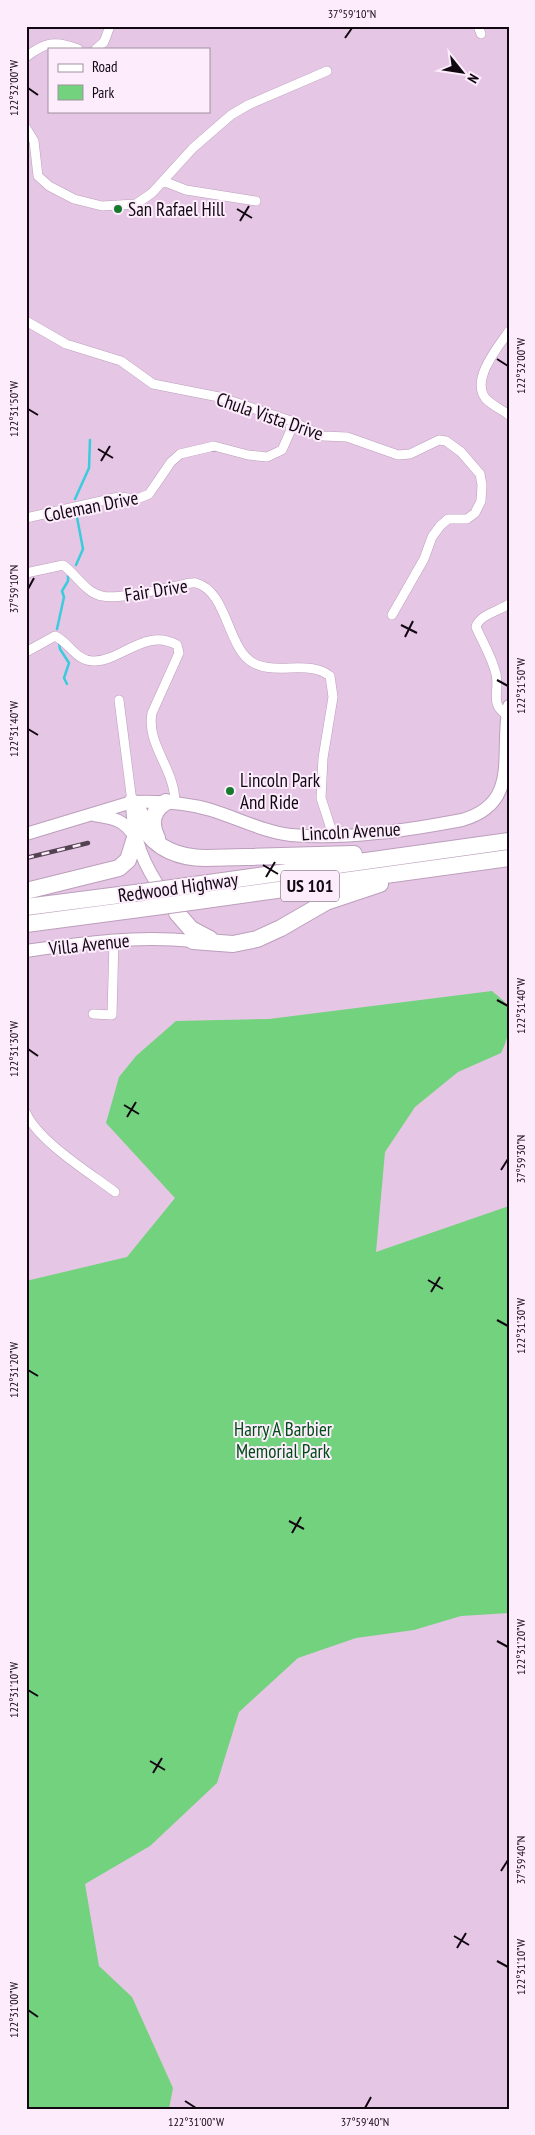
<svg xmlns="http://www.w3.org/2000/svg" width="535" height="2135" font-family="'PT Sans Narrow',sans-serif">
<rect width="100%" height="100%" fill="#e5c6e4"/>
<!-- green -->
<path fill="#72d27d" d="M492,991C496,995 504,1000 507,1005C514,1019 507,1041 501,1053L458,1072L415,1107L385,1152L376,1252L509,1206V1613L461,1616L414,1630L356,1638L298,1658L239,1712L217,1783L150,1846L85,1884L99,1966L132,1997L173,2088L169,2109H26V1281L127,1257L175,1198L106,1123L119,1077L136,1056L176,1021L269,1019Z"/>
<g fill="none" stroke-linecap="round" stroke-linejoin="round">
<!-- stream -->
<path stroke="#3accdd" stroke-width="2.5" d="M75,499L89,468L90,440
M76,512L83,549L76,565
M57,629L64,597L62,591L68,581V576
M59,643L60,649L69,663L64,678L67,684"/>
<defs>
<path id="street" d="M478,26L481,34
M96,49L104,42L110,26
M26,57C45,42 56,40 78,49
M26,128L34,141L38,176L49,186L74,199L102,206L136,204L152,193L193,148L231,115L248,105L327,71
M163,181L186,190L256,201
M26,321L66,344L121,361L153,384L219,397L291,421L323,436L347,437L398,455L410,454L439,440L446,441L461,452L480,474L482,485L481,501L475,513L467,519H448L440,526L432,537L424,559L392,615
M509,331C498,347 470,380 486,399C492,405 502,410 509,415
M26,518L119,497L137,499L149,494L171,462L180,454L214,446L248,455L267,457L282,450L290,432L291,421
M26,573L63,565C76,574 86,593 102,596C118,600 159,589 177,586C183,585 191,582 196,583C226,591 227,642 249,660C272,678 308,658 330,676L333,697L323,758L321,798L333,835
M26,652L55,636C69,642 76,661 93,661C120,662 146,627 177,645L179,653L152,713C146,745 175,768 175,803
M119,700L132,802
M507,715C489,704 500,692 496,674C492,657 483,643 476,627C479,615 499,611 509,604
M93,1014L112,1015L114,940
M26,1113C38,1141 90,1173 115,1192"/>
<path id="secondary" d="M132,802C133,841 143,864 165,896
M94,815C112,818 124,819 134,836
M26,834L132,802C159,801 185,802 211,810C237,818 264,832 291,835C345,840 409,830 462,820C522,803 499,752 509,706
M26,951C82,943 136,935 193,941"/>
<path id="highway" d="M132,802C141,809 140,818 144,827C155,849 181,858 205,858L354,854
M157,838C150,824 152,810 166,802
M187,886L509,841
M26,891L119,868L128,860L135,838
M198,901L509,858
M26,907L135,893
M177,913L191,929L210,939
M26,924L147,908
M193,941L233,944L257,939L281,928L326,902L380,884"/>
</defs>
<!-- street casing -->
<use href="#street" stroke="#bc9fbc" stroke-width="10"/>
<!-- secondary casing -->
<use href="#secondary" stroke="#bc9fbc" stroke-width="14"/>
<!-- highway casing -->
<use href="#highway" stroke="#bc9fbc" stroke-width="18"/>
<!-- street -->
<use href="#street" stroke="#fff" stroke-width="9"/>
<!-- secondary -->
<use href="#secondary" stroke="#fff" stroke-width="12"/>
<!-- highway -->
<use href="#highway" stroke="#fff" stroke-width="16"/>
<defs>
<path id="rail" d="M26,858L88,843"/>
</defs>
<!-- rail casing -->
<use href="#rail" stroke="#534252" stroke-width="4.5"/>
<!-- rail -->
<use href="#rail" stroke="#fdedfc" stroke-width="2.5" stroke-dasharray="8" stroke-linecap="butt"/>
<defs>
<path id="highway-bridge" d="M135,893L187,886
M147,908L198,901"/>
</defs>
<!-- highway-bridge casing -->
<use href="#highway-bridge" stroke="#bc9fbc" stroke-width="18" stroke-linecap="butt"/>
<!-- highway-bridge -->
<use href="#highway-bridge" stroke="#fff" stroke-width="16"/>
</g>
<!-- ticks -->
<path fill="none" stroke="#120812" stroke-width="2" d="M345,38L352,28M28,88L38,95M237,209L252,218M240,221L249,206M497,359L508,366M28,409L38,415M98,449L113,458M101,461L110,446M28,589L34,578M401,625L417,633M405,637L413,621M497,680L508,686M28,729L38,735M263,865L278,874M266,877L275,862M497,1000L508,1006M28,1049L38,1056M124,1105L139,1114M127,1117L136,1102M501,1170L508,1159M428,1280L443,1289M431,1292L440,1277M497,1320L508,1326M28,1370L38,1376M289,1521L304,1529M292,1533L301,1517M497,1641L508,1647M28,1690L38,1696M150,1761L165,1770M153,1773L162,1758M501,1871L508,1860M454,1936L469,1945M457,1948L466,1933M497,1961L508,1967M28,2010L38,2017M185,2101L196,2108M365,2108L371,2097"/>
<!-- markers -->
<g fill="#157a2d" stroke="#fdedfc" stroke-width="2">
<circle cx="118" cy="209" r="5"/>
<circle cx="230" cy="791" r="5"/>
</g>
<g text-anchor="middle" stroke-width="4" stroke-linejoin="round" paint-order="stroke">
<!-- shield labels -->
<rect fill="#fdedfc" stroke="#584d58" stroke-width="1" x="281" y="870.5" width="58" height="31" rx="4"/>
<g font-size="18" font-weight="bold" fill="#120812">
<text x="310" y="892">US 101</text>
</g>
<!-- poi labels -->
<g font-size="19" fill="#120812" stroke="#fdedfc" text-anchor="start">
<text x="128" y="216">San Rafael Hill</text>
<text x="240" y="787">Lincoln Park<tspan x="240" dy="22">And Ride</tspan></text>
</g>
<!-- street labels -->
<g font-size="19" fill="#120812" stroke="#fdedfc">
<text transform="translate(270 416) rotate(19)" y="7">Chula Vista Drive</text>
<text transform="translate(91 506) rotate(-11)" y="7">Coleman Drive</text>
<text transform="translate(156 590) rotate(-9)" y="7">Fair Drive</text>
<text transform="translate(351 831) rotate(-3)" y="7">Lincoln Avenue</text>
<text transform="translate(178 887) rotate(-8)" y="7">Redwood Highway</text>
<text transform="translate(89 944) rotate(-6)" y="7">Villa Avenue</text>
</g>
<!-- park labels -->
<g font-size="19" fill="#014c16" stroke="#fdedfc">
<text x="283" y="1436">Harry A Barbier<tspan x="283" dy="22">Memorial Park</tspan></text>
</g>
</g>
<!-- border -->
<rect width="535" height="2135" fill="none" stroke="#fdedfc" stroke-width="55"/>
<!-- legend -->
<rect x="48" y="48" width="162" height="65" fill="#fdedfc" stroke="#9f919e"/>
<rect x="58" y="64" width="25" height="8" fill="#ffffff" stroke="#9f919e"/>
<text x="92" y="72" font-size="15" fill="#120812">Road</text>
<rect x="58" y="85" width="25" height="15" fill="#72d27d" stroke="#9f919e"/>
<text x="92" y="98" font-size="15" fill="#120812">Park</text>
<!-- north arrow -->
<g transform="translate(462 72) rotate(120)" stroke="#fdedfc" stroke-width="4" paint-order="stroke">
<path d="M0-4L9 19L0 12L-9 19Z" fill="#120812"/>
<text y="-8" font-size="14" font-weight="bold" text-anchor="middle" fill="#120812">N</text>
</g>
<rect x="28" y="28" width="480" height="2080" fill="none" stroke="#120812" stroke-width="2"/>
<g font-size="12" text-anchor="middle" fill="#120812">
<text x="352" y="18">37°59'10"N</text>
<text transform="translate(14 88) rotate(-90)" y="4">122°32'00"W</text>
<text transform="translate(521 366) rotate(-90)" y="4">122°32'00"W</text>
<text transform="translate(14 409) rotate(-90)" y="4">122°31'50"W</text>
<text transform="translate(14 589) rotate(-90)" y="4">37°59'10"N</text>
<text transform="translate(521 686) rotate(-90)" y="4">122°31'50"W</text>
<text transform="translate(14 729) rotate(-90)" y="4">122°31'40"W</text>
<text transform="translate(521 1006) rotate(-90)" y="4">122°31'40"W</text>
<text transform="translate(14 1049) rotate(-90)" y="4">122°31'30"W</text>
<text transform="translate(521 1159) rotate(-90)" y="4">37°59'30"N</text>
<text transform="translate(521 1326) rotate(-90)" y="4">122°31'30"W</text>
<text transform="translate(14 1370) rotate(-90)" y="4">122°31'20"W</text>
<text transform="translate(521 1647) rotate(-90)" y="4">122°31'20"W</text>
<text transform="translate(14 1690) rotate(-90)" y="4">122°31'10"W</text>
<text transform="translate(521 1860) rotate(-90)" y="4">37°59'40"N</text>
<text transform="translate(521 1967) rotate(-90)" y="4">122°31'10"W</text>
<text transform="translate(14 2010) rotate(-90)" y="4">122°31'00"W</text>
<text x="196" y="2126">122°31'00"W</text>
<text x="365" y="2126">37°59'40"N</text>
</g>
</svg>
